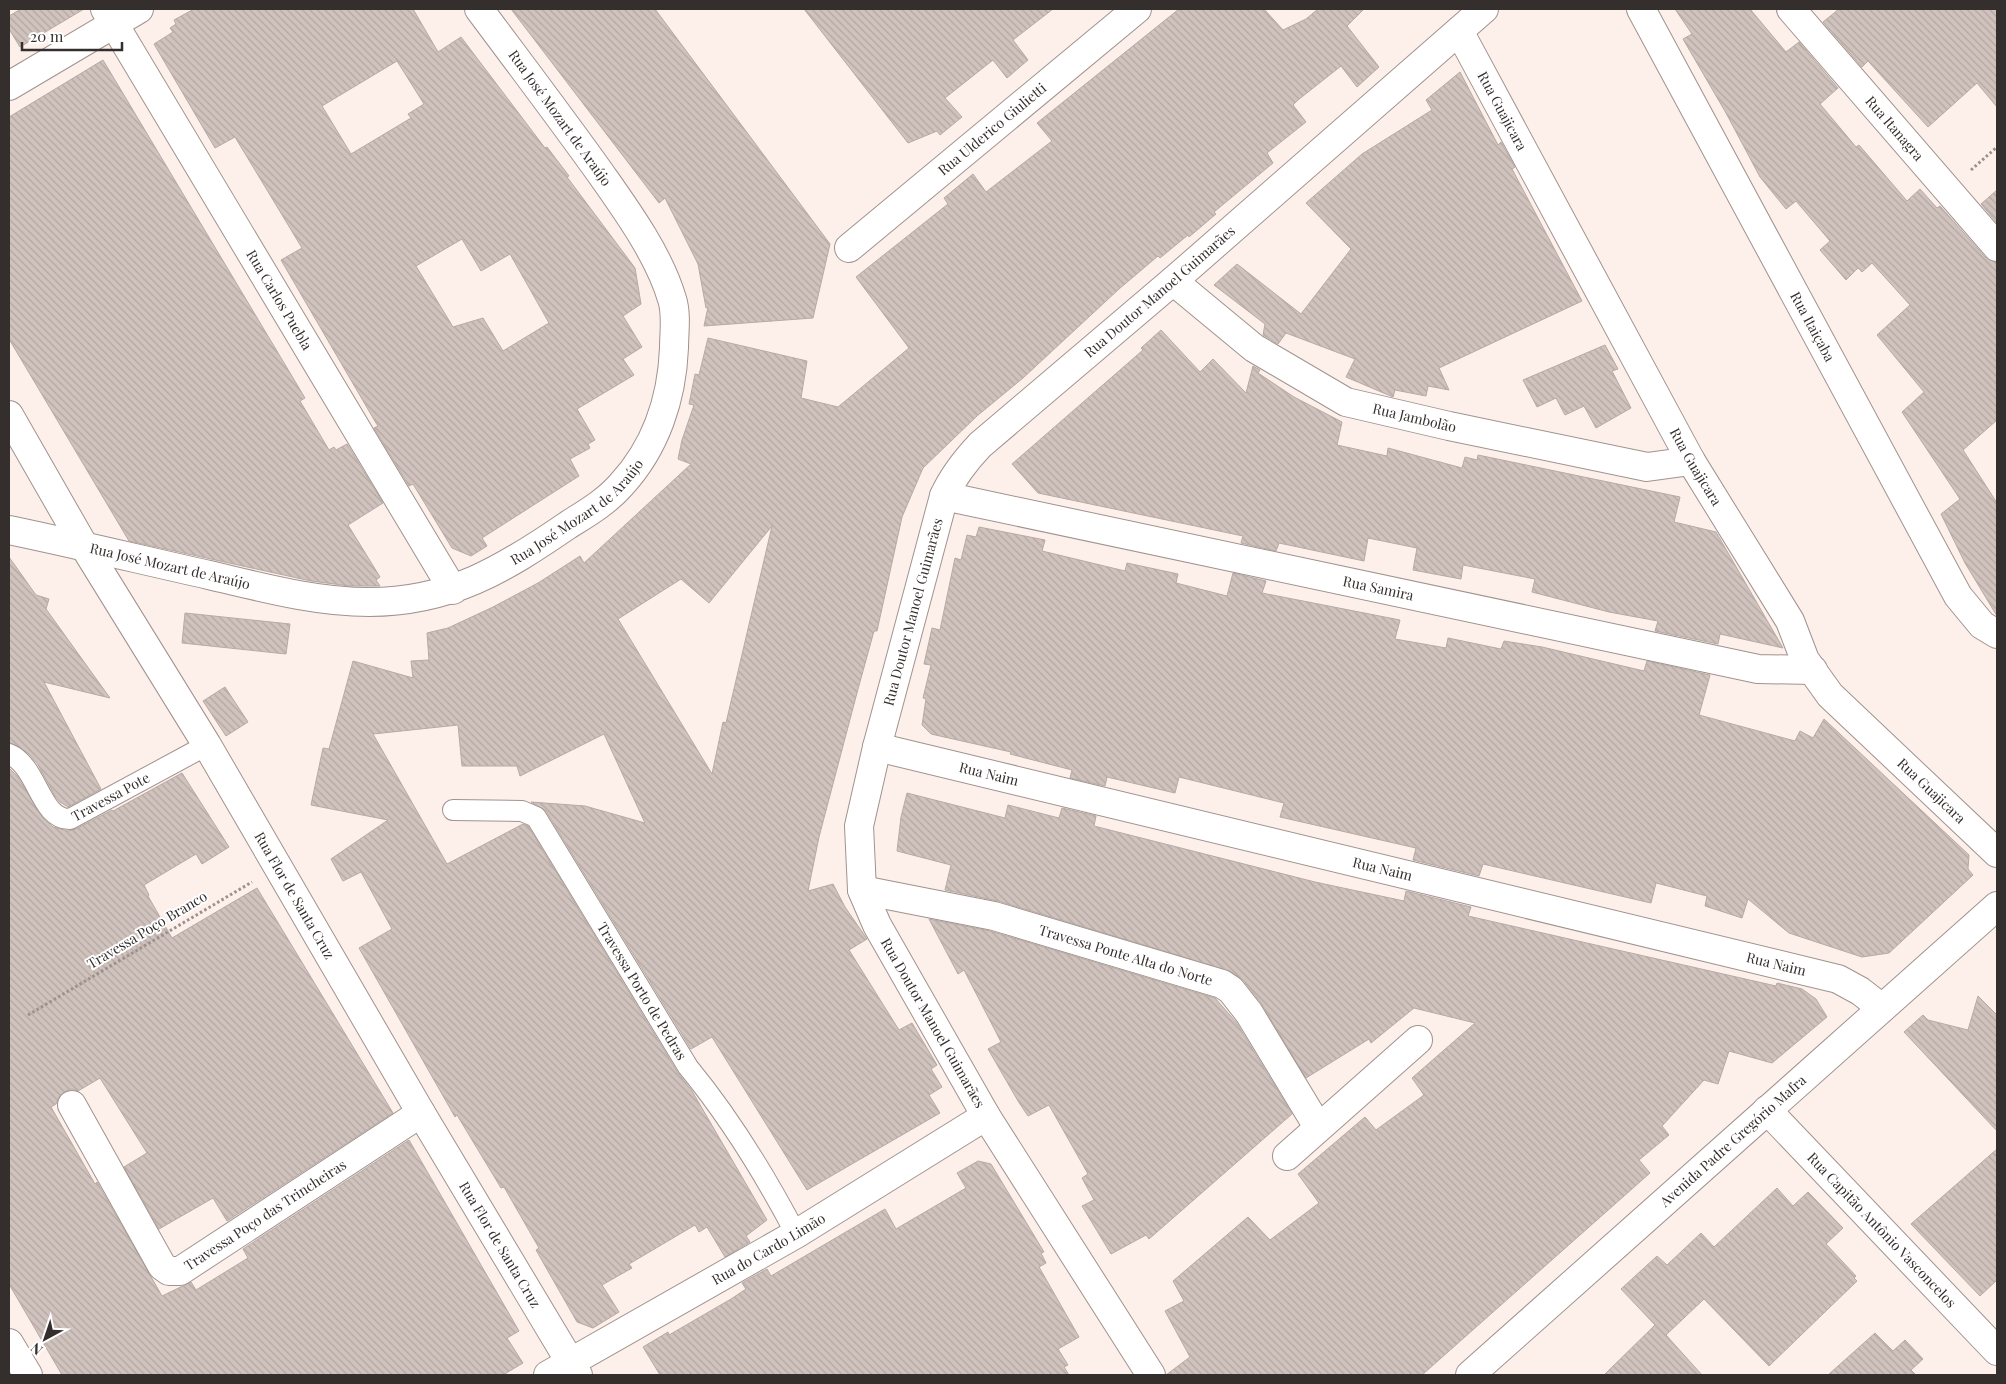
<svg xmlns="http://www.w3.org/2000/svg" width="2006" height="1384" font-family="'Playfair Display',serif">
<defs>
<pattern id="building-back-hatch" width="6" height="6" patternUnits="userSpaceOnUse" patternTransform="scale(1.25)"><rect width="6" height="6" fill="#d0c2bd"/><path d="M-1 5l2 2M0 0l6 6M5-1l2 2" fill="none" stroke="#b3a7a3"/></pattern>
</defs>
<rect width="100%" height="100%" fill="#fdefea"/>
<!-- building -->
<path fill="url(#building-back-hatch)" stroke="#b7aaa5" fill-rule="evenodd" d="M21,9H84L20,47L9,29V16Z
M194,9H413L438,52L461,37L545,148L547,147L569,176L567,177L635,268L641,304L623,316L642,347L623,359L634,375L577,409L595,440L588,444L590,448L570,459L579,476L482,538L487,546L471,556L452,548L413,484L409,486L374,428L378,426L376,423L281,260L302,248L235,137L215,148L154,44L173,32L170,28L176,24L174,20ZM397,61L424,104L408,114L411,118L351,154L322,106ZM462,239L481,271L510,254L549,323L503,351L483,318L453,327L416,266Z
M511,9H655L830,244L813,318L704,326L708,307L706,308L698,264L665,198L659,203Z
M804,9H1053L1013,40L1028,60L1007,78L993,60L945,98L962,117L940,135L937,131L908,143Z
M1179,9H1264L1283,30L1306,19L1318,9H1364L1347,26L1379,67L1357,87L1341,66L1298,100L1293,105L1306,122L1267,153L1273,163L1214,212L1216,214L1189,237L1188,235L1160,258L1158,256L1119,289L1023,378L977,416L923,468L902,517L877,631H874L858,689L819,837L808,891L833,884L845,907L867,939L849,950L899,1030L912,1023L937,1065L931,1069L942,1087L929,1095L940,1113L807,1190L712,1037L691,1049L546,811L531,802L585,806L645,823L604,734L520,776L517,766H462L458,725L373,734L447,864L523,824L528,826L678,1073L692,1091L767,1220L746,1236L750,1242L725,1257L707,1227L699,1232L695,1225L629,1264L632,1268L602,1285L619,1312L593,1328L577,1322L536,1250L539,1248L504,1187L501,1188L457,1115L455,1117L359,948L392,929L361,872L343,881L331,859L388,820L311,805L323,748L329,749L353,661L413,678L411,661L429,660L427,633L448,628L493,607L538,583L580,556L584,563L691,464L678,459L682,440L694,405L689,404L695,374L699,375L708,338L807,361L801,398L838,407L909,348L856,277L948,204L944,198L973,174L986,192L1052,141L1037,123ZM772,526L726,723L723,722L712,774L618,619L681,579L709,603Z
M1675,9H1750L1786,52L1799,42L1838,88L1820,104L1856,147L1859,145L1907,201L1920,189L1937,208L1940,206L1985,257L1997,262V420L1963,450L1997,503V616L1965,563L1941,514L1960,499L1902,412L1924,392L1877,335L1910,305L1872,263L1862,272L1858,268L1846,280L1820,250L1830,241L1796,201L1786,209L1760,177L1726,113L1683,39L1692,34Z
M1839,9H1997V107L1977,83L1928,127L1868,61L1862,67L1823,22Z
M103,60L305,398L300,401L329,450L334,447L336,450L347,444L383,503L348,525L380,577L376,580L380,586H350L311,581L129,541L9,339V117Z
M1460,72L1498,145L1501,142L1515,167L1512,169L1582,301L1439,368L1449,390L1428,386L1426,396L1395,390L1393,397L1346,377L1355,359L1286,333L1278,344L1263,335L1265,324L1214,285L1237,264L1301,314L1351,249L1306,203L1362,154L1432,110L1426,100Z
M1997,190V223L1981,204Z
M1161,330L1200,372L1213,359L1246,393L1253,366L1260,370L1258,373L1294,397L1342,422L1337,445L1387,456L1388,448L1462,468L1465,457L1477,460L1478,455L1680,497L1674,522L1716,532L1783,648L1720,634L1718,644L1655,631L1658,621L1609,612L1532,592L1535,579L1463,565L1461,579L1413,570L1417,548L1368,538L1364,561L1279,543L1276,551L1241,543L1243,536L1038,493L1012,464L1143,350L1141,348Z
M1605,345L1618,369L1612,371L1631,408L1596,428L1584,406L1565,415L1556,398L1537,407L1523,380Z
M979,527L1045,540L1042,551L1125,571L1127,563L1178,574L1176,583L1227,596L1233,573L1266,581L1262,593L1400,620L1395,639L1446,648L1448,638L1501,649L1504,641L1542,647L1644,671L1647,661L1710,675L1699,715L1795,741L1800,731L1813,738L1824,719L1969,855L1968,869L1973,875L1889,953L1862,957L1789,933L1748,899L1742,918L1705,906L1707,896L1656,883L1651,903L1483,864L1479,876L1413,860L1416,848L1280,817L1284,803L1179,777L1175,793L1107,777L1105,786L1070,778L1072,770L1010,754L1011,752L931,734L922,725L926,699L923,698L931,665L924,664L932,628L940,630L955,558L961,560L967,535L976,537Z
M9,557L36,595L49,599L46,609L110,698L44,682L101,789L68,807L60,802L55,796L37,763L28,753L9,742Z
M185,613L290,624L286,654L182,643Z
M225,687L248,722L226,736L203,701Z
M9,768L17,776L43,818L53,827L68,831L76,829L112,810L113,811L182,773L229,847L202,864L196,854L144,885L149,895L148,896L172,938L257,888L393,1113L227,1221L213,1198L159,1229L124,1167L147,1153L100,1078L78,1091L72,1089L64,1092L59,1097L56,1104L51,1107L95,1184L97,1182L162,1296L191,1282L196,1290L248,1258L243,1249L409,1140L519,1331L507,1338L523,1363L503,1375H62L9,1284Z
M907,793L1005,818L1008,805L1059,818L1062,808L1096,816L1094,826L1315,882L1404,901L1406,891L1471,907L1468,916L1776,986L1777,983L1802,989L1816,999L1827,1017L1772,1063L1729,1051L1718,1084L1704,1080L1662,1126L1669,1135L1639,1160L1650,1173L1422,1375H1166L1190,1357L1165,1311L1184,1301L1173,1281L1248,1217L1270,1240L1319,1203L1298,1174L1365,1117L1376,1130L1424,1095L1412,1078L1475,1023L1414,1008L1371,1043L1369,1039L1306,1078L1261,1003L1243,980L1230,971L998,901L945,890L951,865L897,851L901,817Z
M929,919L990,931L1215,998L1236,1022L1292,1114L1149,1239L1146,1235L1111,1254L1082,1206L1094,1200L1082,1178L1088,1174L1049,1105L1028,1116L1018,1101L988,1049L1001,1042L964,970L958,974Z
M1978,996L1997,1015V1131L1904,1032L1923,1015L1928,1020L1968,1030Z
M1997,1149V1280L1980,1296L1911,1224Z
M978,1161L991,1164L1044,1252L1041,1253L1046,1263L1039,1267L1079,1337L1058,1349L1068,1365L1064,1367L1069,1375H660L643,1347L668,1332L669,1335L731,1299L746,1289L742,1283L767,1269L771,1276L885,1209L896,1229L966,1188L957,1173Z
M1777,1188L1793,1206L1808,1192L1843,1228L1826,1244L1856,1276L1854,1278L1857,1281L1769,1366L1704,1299L1666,1335L1702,1375H1604L1655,1325L1621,1289L1657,1256L1667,1265L1701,1233L1714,1247Z
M1875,1333L1893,1351L1905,1340L1923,1359L1911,1370L1916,1375H1828Z"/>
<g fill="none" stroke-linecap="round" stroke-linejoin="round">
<defs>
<g id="lane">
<path id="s1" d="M9,754C38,766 40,820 70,819L207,745"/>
<path id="s2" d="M453,810L522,811L536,817L688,1067C730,1118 765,1175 796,1234"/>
</g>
<g id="street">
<path id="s3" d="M105,9L453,590"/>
<path id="s4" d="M1641,9L1958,596L1982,625L1997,634"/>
<path id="s5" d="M1791,9L1997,247"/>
<path id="s6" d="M1459,31L1691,461L1790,621L1805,660L1830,695L1997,853"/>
<path d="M9,86L139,9"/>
<path id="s7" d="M849,248L1137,9"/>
<path id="s8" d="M1173,281L1254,348L1346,402L1449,426L1647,467L1691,461"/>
<path id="s9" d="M9,415L84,546L207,745L421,1113L578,1375"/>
<path id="s10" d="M944,496L1758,669L1813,670"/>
<path id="s11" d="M9,530C76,544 142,560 209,575C261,587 315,602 369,602C450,602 504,569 568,525C587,513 606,502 621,485C656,447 672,398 674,348C674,333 677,314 672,299C659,255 627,211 601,174C561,118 520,64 479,9"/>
<path id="s12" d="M877,747L1838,979L1860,991L1882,1008"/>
<path id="s13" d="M862,890L994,916L1222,984L1231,990L1249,1013L1318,1127"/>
<path id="s14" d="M72,1105L162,1266L169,1271H180L421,1113"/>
<path id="s15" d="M1767,1110L1997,1351"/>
<path d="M1287,1156L1418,1040"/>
<path d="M9,1343L28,1375"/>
<path id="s16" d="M548,1375L796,1234L986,1116"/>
<path id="s17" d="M1151,1375L986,1116L877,925L862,890L859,826L877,747L944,496C953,476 965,461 980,445L1173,281L1484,9"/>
<path id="s18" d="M1470,1375L1997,906"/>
</g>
</defs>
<!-- lane casing -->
<use href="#lane" stroke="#a0938e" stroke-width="22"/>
<!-- street casing -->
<use href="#street" stroke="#a0938e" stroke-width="30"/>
<!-- path -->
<path stroke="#9a908d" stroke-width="3" stroke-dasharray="2.5 2.5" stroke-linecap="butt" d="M1971,170L1997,147
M28,1015L252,882"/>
<!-- lane -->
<use href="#lane" stroke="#fff" stroke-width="20"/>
<!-- street -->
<use href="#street" stroke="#fff" stroke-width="28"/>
</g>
<g text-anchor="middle" stroke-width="4" stroke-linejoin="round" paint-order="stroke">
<!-- street labels -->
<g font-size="14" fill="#342f2d" stroke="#fff">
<text dy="5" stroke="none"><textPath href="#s6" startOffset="91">Rua Guajicara</textPath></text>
<text transform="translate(560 118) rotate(54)" y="5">Rua José Mozart de Araújo</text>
<text dy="5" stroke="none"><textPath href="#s5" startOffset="158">Rua Itanagra</textPath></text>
<text dy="5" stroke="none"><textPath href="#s7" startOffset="186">Rua Ulderico Giulietti</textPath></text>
<text dy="5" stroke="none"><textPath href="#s17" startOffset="1269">Rua Doutor Manoel Guimarães</textPath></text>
<text dy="5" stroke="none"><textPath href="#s3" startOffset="339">Rua Carlos Puebla</textPath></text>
<text dy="5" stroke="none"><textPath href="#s4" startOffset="361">Rua Itaiçaba</textPath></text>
<text dy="5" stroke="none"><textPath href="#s8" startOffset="282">Rua Jambolão</textPath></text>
<text dy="5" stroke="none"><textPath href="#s6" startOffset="496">Rua Guajicara</textPath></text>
<text dy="5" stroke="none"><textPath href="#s11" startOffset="600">Rua José Mozart de Araújo</textPath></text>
<text dy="5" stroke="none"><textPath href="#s11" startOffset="165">Rua José Mozart de Araújo</textPath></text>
<text dy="5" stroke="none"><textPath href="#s10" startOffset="444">Rua Samira</textPath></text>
<text dy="5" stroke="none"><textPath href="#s17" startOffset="850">Rua Doutor Manoel Guimarães</textPath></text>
<text dy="5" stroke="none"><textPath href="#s12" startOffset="115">Rua Naim</textPath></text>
<text dy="5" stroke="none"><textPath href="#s6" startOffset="901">Rua Guajicara</textPath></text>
<text dy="5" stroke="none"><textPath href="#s1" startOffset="139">Travessa Pote</textPath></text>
<text dy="5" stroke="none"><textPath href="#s12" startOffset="520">Rua Naim</textPath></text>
<text dy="5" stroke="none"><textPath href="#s9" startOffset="559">Rua Flor de Santa Cruz</textPath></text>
<text transform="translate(147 930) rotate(-31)" y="5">Travessa Poço Branco</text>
<text dy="5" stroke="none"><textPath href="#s13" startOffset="272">Travessa Ponte Alta do Norte</textPath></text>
<text dy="5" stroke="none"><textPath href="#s12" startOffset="925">Rua Naim</textPath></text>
<text dy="5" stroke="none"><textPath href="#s2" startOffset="288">Travessa Porto de Pedras</textPath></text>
<text transform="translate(933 1023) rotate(60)" y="5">Rua Doutor Manoel Guimarães</text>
<text dy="5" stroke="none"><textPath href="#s18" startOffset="352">Avenida Padre Gregório Mafra</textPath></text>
<text dy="5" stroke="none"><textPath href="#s14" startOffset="306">Travessa Poço das Trincheiras</textPath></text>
<text dy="5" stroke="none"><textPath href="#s15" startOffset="166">Rua Capitão Antônio Vasconcelos</textPath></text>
<text dy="5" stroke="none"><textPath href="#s9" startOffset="964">Rua Flor de Santa Cruz</textPath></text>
<text dy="5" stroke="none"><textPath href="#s16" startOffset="254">Rua do Cardo Limão</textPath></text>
</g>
</g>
<!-- border -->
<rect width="2006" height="1384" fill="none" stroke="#342f2d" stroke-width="20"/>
<!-- north arrow -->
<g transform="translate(45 1339) rotate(220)" stroke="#ffffff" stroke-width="4" paint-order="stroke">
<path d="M0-4L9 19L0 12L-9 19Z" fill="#342f2d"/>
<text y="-8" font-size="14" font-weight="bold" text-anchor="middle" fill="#342f2d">N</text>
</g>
<!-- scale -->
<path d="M22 42v8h100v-8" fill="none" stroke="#342f2d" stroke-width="2.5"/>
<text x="30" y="42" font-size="15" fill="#342f2d" stroke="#ffffff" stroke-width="4" paint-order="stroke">20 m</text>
</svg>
